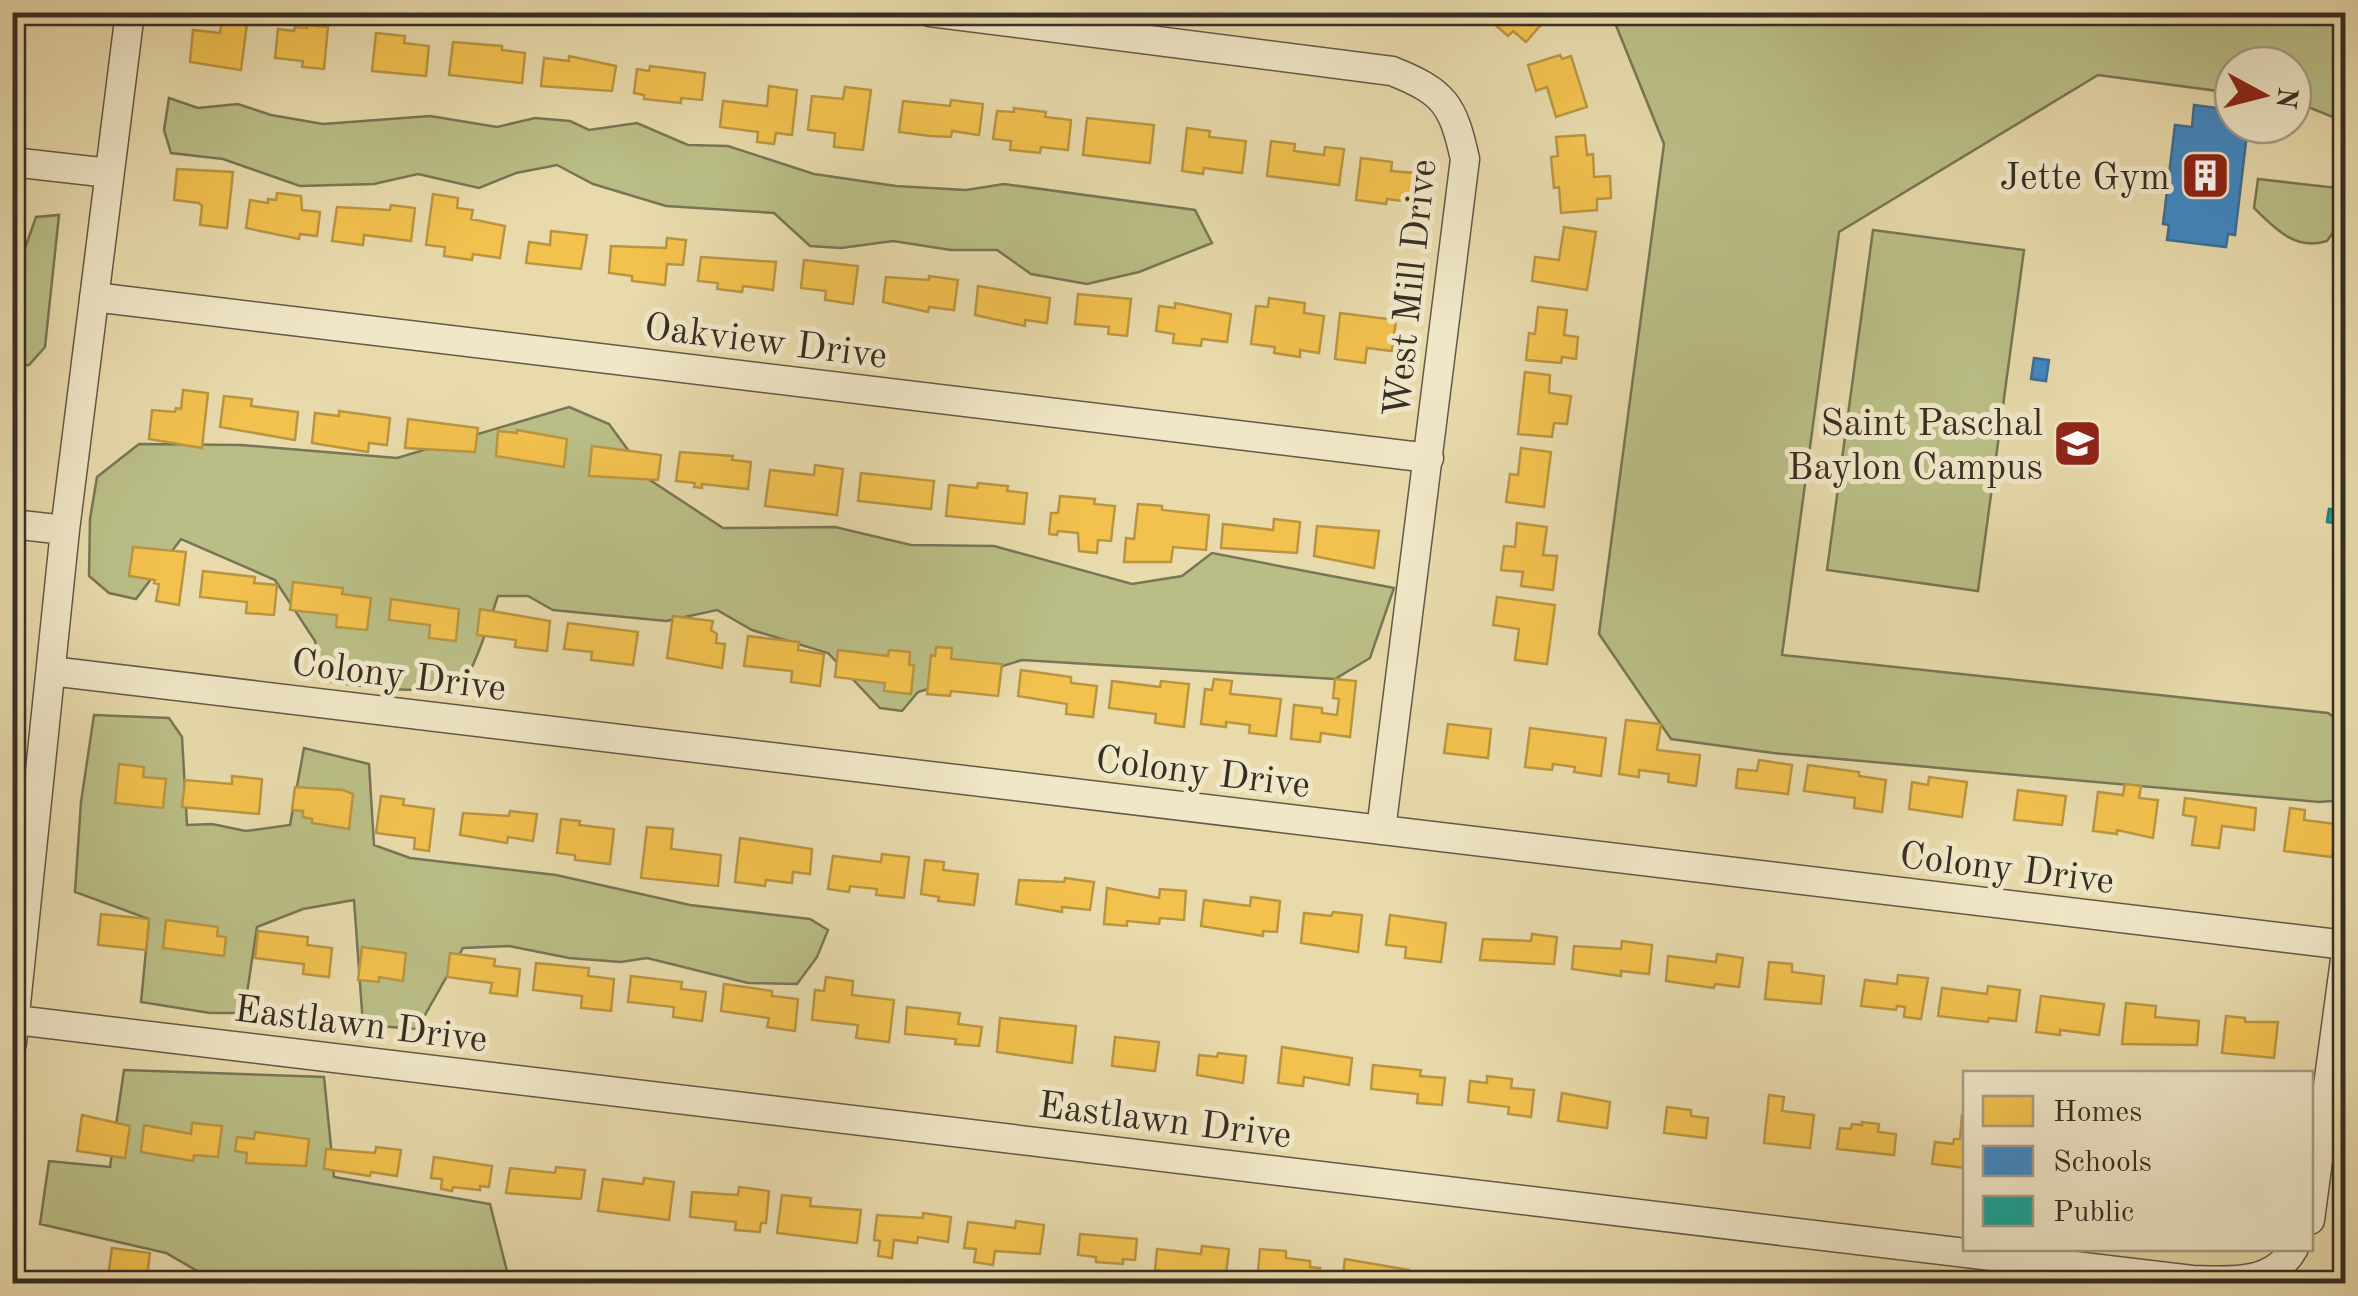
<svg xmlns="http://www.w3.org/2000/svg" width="2358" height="1296" font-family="'Old Standard TT',serif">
<rect width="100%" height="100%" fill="#e8daab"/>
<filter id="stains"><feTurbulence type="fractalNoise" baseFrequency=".002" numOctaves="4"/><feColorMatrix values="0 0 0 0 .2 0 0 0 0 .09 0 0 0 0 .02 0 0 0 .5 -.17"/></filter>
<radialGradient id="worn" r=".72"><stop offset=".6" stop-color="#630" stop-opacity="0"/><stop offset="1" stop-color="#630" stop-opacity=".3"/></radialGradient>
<!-- green -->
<path fill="#babe86" stroke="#787655" stroke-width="2.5" d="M1611,13H2345V122L2293,101V65H2233V93L2098,75L1839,232L1782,655L2328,713L2345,725V800L2319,802L1773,753L1671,739L1599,634L1664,144Z
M169,98L198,108L238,104L271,115L323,124L430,116L497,127L535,118L570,121L589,130L637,123L688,145L728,146L814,174L896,186L966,190L1004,184L1195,210L1212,243L1139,272L1087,284L1031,274L997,250H951L893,241L841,248L810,246L774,213L666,206L593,184L557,165L516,173L479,188L418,174L374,184L300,186L223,159L171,153L164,130Z
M2258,179L2338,188L2334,231L2327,241C2296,251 2275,229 2254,208Z
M59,215L45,347L29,365L13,366V274L18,268L36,217Z
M1873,230L2024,250L1978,591L1827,570Z
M569,407L609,424L650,480L723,528L835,527L911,545L994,546L1132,584L1182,576L1212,553L1394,588L1370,658L1335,679L1022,660L918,692L902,711L880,708L828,653L752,630L717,610L666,621L553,610L528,596H498C491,616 478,660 467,676C447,702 354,684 323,681L315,641L275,580L181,539L136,599L109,593L89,576L90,519L97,477L139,444L241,445L397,458Z
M94,715L169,718L182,737L187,825L212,824L246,831L290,825L304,748L369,764L374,845L410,858L556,875L690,905L810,919L828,930L817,957L797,984L748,983L647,958L621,962L569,958L509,946L463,948L417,1029L363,1025L354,900L303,909L257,927L244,1013H210L141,1002L149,919L75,892L81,802Z
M124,1070L324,1077L334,1177L490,1204L510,1283H218L166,1253L40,1224L49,1161L110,1167Z"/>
<!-- homes -->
<path fill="#f2c14e" stroke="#ba9541" stroke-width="2.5" d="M1487,12H1536L1545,20L1526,42L1513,31L1508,36L1485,16Z
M223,13L248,16L241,70L190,62L193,30L220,33Z
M307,25L328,27L324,69L302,67L303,61L275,58L278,29L294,31L295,27L307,28Z
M376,33L405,36L404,43L429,46L426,76L372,71Z
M453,42L502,46V50L525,53L522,83L449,75Z
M1560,55L1562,59L1571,56L1587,107L1556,117L1547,87L1536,91L1528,65Z
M569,56L616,66L612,91L541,86L544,58L569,61Z
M650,66L705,73L702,100L681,98V103L644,99V95L634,93L637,69L649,71Z
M769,86L797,90L792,135L776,133L774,144L757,142L758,132L720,127L723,101L767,106Z
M845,87L871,90L863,150L834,147L835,133L808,130L812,96L843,99Z
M951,100L983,104L979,135L952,131L951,137L930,136L899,132L903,101L950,106Z
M1014,108L1046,112L1045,117L1071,120L1068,150L1041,147L1040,153L1010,150L1011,141L993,139L997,111L1014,112Z
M1087,118L1154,125L1150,163L1083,155Z
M1187,128L1210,131L1209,137L1246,141L1242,173L1204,168L1203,174L1182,171Z
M1585,135L1587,155L1593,154L1594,177L1610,176L1611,198L1597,199V210L1561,213L1559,187L1554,188L1551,157L1558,156L1556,137Z
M1271,141L1295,144L1294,151L1324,155L1325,147L1344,149L1339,185L1267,176Z
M1361,158L1392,162L1391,171L1415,173L1411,202L1387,199L1386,204L1356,200Z
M177,169L233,172L227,228L200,225L202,206L199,203L174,200Z
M277,193L301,196L302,210L320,212L317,236L300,234L299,239L246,228L250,200L268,203V199L276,200Z
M433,194L458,198L457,208L473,210L471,219L505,226L500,258L473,254L472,260L444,256L445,247L426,245Z
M391,205L415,208L411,241L364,235L363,245L332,241L337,207L390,210Z
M1564,227L1596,232L1587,290L1532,281L1535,257L1559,260Z
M551,231L587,235L581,269L526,263L529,242L550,245Z
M667,238L686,240L683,265L667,264L665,285L632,281V276L609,273L611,246L666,248Z
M701,257L776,262L773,290L743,286L742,292L717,289L718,283L698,281Z
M804,260L858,266L853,304L825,300L826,291L801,288Z
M929,276L958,280L954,310L929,307L928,312L883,302L886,277L929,280Z
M978,286L1050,298L1047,323L1025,320V326L975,315Z
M1078,294L1131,299L1127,336L1108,334L1109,327L1075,324Z
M1269,298L1305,303L1304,313L1324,316L1319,353L1300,350V357L1274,353L1275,347L1251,344L1256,306L1268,307Z
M1175,303L1231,314L1227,342L1202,339L1201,346L1173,343L1174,334L1156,331L1159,306L1175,308Z
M1538,307L1567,310L1564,335L1578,337L1576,359L1562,357L1561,363L1526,360L1529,333L1535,334Z
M1340,313L1396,320L1392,351L1367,348L1365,363L1335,359Z
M1525,372L1550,375L1549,393L1571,396L1567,424L1554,423L1552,437L1518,434Z
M183,390L208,393L202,448L149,439L152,410L175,412L176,408L181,409Z
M224,396L252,399L251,406L298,412L295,440L220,427Z
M339,411L390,418L387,445L369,443L368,452L312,443L315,413L339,416Z
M408,419L478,428L475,452L405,448Z
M517,430L567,439L564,467L496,456L498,431L517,433Z
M592,446L661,455L658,480L589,476Z
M1521,448L1551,452L1544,507L1506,502L1510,474L1518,475Z
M680,452L733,456L732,460L751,462L748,489L702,484V488L694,487L695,483L676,481Z
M815,465L843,469L837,515L765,506L770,470L814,475Z
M861,473L934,481L931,509L858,501Z
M978,483L1008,486L1007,491L1027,493L1024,524L946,516L949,485L977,488Z
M1060,496L1095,499L1094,504L1115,506L1111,541L1098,540L1097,553L1079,551L1078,533L1058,531L1057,535L1049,534L1051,513H1058Z
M1138,504L1162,506V510L1209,515L1206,550L1173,547L1171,562H1124L1126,538L1134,539Z
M1274,519L1300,522L1297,553L1221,548L1223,524L1273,530Z
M1517,523L1547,527L1543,555L1557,556L1553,590L1521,586L1523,572L1501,570L1504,546L1515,547Z
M1317,526L1379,531L1374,568L1314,556Z
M133,547L186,552L179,605L156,601L159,584L154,583L155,580L129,576Z
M203,571L255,577L254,583L277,585L274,615L246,613L247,602L200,597Z
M293,582L343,588L342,594L371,598L367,630L336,627L337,615L290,610Z
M1497,597L1555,605L1547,664L1515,660L1519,629L1493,625Z
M391,599L459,609L456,641L429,638L430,625L389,620Z
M480,609L550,621L547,651L515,647L516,640L477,635Z
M673,616L713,621L711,630L717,634L716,643L725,644L722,668L667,658Z
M568,623L638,632L633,665L591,660L592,652L564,649Z
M748,636L799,642L798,650L824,654L820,686L791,682L792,671L744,666Z
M936,647L952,648L951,659L1002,664L998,696L951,691L950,696L927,694L931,655L935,656Z
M838,650L888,656L889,650L910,652L909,665H914L911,694L884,691L885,683L835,677Z
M1021,670L1071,677V683L1097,686L1093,717L1066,714L1067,704L1018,696Z
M1214,679L1232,681L1230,694L1281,699L1276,736L1249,733L1250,725L1226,722V727L1201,724L1205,689L1212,690Z
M1335,679L1356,681L1350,737L1321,733L1320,742L1291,739L1294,705L1322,708V713L1337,715L1339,699L1333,698Z
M1112,681L1160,687L1161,681L1189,684L1184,727L1155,723L1156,714L1109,708Z
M1626,720L1661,724L1657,750L1700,755L1696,786L1668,782L1669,774L1639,770V777L1619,774Z
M1448,724L1491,729L1488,758L1444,753Z
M1530,728L1606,738L1601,776L1574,772L1575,767L1553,764L1552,770L1525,767Z
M1759,760L1792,765L1788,794L1736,788L1738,769L1757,771Z
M119,764L144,767L143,777L166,779L163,808L115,803Z
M1808,765L1859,772V776L1886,780L1882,812L1854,808L1855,798L1804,791Z
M232,776L262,779L259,814L182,807L185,780L232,784Z
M1929,777L1967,782L1962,817L1909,809L1912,782L1928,785Z
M2125,784L2141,786L2139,798L2158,800L2153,838L2117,830V834L2093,831L2098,792L2123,795Z
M295,787L343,790L353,794L349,829L312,823V819L303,817V811L292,810Z
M2018,790L2066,796L2062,825L2014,820Z
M381,796L404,799L403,805L434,809L429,851L414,849L415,838L376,833Z
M2185,798L2256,808L2254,830L2222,826L2219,848L2192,845L2196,817L2183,815Z
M2290,808L2305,810L2304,820L2336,824L2332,857L2284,851Z
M510,811L537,814L533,841L508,837L507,843L460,835L463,813L509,816Z
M561,819L580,821L579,825L614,829L610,864L575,860V855L557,853Z
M647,827L673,829L671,849L721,855L718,886L641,878Z
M740,838L812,849L810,874L793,872L792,883L766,880L765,886L735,882Z
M882,854L909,857L904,898L876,895L877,889L850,886L849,892L828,889L833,856L881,862Z
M925,860L944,862L943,870L978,874L974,905L938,901L939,897L921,894Z
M1065,878L1094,882L1090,910L1062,907V912L1016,904L1019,880L1064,882Z
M1107,888L1159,898L1160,889L1186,891L1184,920L1160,918L1159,924L1127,921V926L1104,924Z
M1251,897L1280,901L1277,932L1263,931V936L1201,926L1204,900L1250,906Z
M1333,912L1362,915L1358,952L1301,943L1304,913L1331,916Z
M101,914L149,919L146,950L98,945Z
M1390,915L1446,923L1441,962L1405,958L1406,947L1386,945Z
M166,920L218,927L217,936L226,937L224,956L163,948Z
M258,931L308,937L307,945L332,948L329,977L303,974L304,964L255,958Z
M1532,934L1557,937L1554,964L1480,960L1483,939L1531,941Z
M1622,941L1652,945L1649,974L1621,971V976L1572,969L1574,946L1621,949Z
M362,947L406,953L403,981L379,977V982L358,980Z
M450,953L495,959L494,966L520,969L517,996L490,993L492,983L447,977Z
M1717,954L1743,958L1739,987L1715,984L1714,988L1666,981L1668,956L1716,962Z
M1769,962L1792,964V972L1824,976L1821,1004L1765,999Z
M536,963L589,968L588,976L614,979L611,1011L581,1008L582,996L533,990Z
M1898,975L1928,978L1921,1019L1904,1017L1905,1007L1897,1006L1896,1010L1861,1006L1865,980L1897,984Z
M631,976L682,982L681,989L706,992L702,1021L673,1017L674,1007L628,1002Z
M826,977L853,981L852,995L894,1000L889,1042L856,1038L858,1025L812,1020L815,990L824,991Z
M724,984L772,991V996L798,999L795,1031L767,1027L769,1018L721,1011Z
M1988,986L2020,990L2016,1021L1989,1018L1988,1022L1938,1016L1942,988L1987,994Z
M2041,996L2104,1004L2099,1035L2060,1030V1035L2036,1032Z
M2126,1003L2156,1006L2155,1017L2199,1021L2197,1045L2122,1044Z
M907,1007L960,1013L958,1024L982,1027L979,1046L955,1044L956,1039L905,1034Z
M2226,1016L2245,1018V1022H2278L2274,1058L2222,1053Z
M1000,1018L1076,1026L1072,1063L997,1052Z
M1115,1037L1159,1042L1155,1071L1112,1066Z
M1282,1047L1352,1058L1349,1085L1304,1077L1303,1086L1278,1083Z
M1218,1053L1246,1056L1243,1083L1197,1075L1199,1055L1217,1057Z
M1373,1065L1421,1070L1420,1076L1445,1078L1442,1105L1417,1103L1418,1094L1371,1089Z
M1487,1076L1512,1079L1511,1088L1534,1090L1531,1117L1508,1114L1509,1107L1468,1102L1470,1081L1487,1083Z
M1562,1093L1610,1102L1607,1128L1558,1121Z
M1769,1095L1784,1097L1782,1111L1814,1115L1810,1148L1764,1143Z
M1667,1107L1691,1110V1116L1708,1118L1706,1138L1664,1133Z
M82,1115L130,1126L125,1158L77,1151Z
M1962,1115L1966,1116V1168L1932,1164L1935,1142L1953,1144L1954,1139H1960Z
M1862,1122L1879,1124L1878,1132L1896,1134L1894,1155L1837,1149L1840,1128L1851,1129L1852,1124L1862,1125Z
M192,1123L222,1126L218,1157L194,1155L193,1161L141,1152L144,1125L191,1134Z
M255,1132L309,1139L306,1166L246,1163L247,1153L235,1151L237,1137L254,1139Z
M376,1147L401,1150L397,1176L371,1172L370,1176L324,1169L326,1149L375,1153Z
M434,1157L492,1166L489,1187L480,1186V1190L453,1187L452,1191L441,1189L442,1179L431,1178Z
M556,1167L585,1170L581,1199L506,1193L510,1168L555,1173Z
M644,1178L674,1182L669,1220L598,1211L603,1179L643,1184Z
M739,1187L769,1191L766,1223H761L760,1232L735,1230L736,1222L690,1217L692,1192L738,1195Z
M782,1195L811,1198L810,1206L861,1210L857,1243L777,1233Z
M923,1213L951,1217L948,1242L918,1237L917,1243L894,1240L892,1258L878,1256L880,1241L874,1240L877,1215L923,1218Z
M1016,1221L1044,1225L1040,1254L995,1251L993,1265L974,1262L976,1249L964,1248L968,1222L1015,1228Z
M1080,1234L1137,1239L1135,1260L1123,1259V1264L1096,1262V1257L1078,1255Z
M1202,1246L1229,1249L1226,1274L1200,1271V1276L1155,1270L1157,1249L1201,1254Z
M112,1248L150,1253L146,1284H107Z
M1260,1249L1286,1251V1258L1310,1261V1267L1320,1268L1318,1284L1257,1283Z
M1345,1259L1409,1270L1408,1284H1342Z"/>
<!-- schools -->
<path fill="#3f88c5" stroke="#3d6d95" stroke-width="2.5" d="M2194,105L2233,110V125H2248L2235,235L2228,234L2226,247L2167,240L2169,225L2163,224L2175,125L2192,127Z
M2034,358L2049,360L2046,381L2031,379Z"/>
<!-- public -->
<path fill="#17a398" stroke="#218075" stroke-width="2.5" d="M2343,495L2346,538H2336L2335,523L2327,522L2328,515L2329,509L2337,510Z"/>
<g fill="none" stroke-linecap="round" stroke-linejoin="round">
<defs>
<path id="minor" d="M930,12L1392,71C1445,92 1453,105 1465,159L1381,830
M12,162L109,173
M94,297L1429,458
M12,524L65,530
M51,671L2346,945
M16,1020L2192,1280C2229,1281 2273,1286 2294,1248
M12,1043L65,530L130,12
M2310,1220L2346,952"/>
</defs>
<!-- minor casing -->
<use href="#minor" stroke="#635946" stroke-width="31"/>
<!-- minor -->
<use href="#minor" stroke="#f0e7c8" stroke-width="28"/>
</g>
<!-- icons -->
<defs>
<symbol id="building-square" viewBox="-11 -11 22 22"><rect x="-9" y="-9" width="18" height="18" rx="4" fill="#8f2418" stroke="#f0e7c8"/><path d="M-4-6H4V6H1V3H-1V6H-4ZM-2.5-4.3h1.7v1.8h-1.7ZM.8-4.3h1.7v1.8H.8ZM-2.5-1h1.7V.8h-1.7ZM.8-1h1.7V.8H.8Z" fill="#fff"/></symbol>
<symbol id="school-square" viewBox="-11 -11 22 22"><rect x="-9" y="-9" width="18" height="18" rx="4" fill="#8f2418" stroke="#f0e7c8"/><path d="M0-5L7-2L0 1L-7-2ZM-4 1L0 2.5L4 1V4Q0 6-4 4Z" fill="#fff"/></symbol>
</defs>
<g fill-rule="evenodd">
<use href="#building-square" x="2178" y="148" width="55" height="55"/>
<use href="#school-square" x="2050" y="416" width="55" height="55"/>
</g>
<g text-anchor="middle" stroke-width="10" stroke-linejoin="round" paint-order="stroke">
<!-- poi labels -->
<g font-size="38" fill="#372e24" stroke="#f0e7c8" text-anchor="end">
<text x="2170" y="189">Jette Gym</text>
<text x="2043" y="435">Saint Paschal<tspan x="2043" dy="44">Baylon Campus</tspan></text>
</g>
<!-- street labels -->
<g font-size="38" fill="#372e24" stroke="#f0e7c8">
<text transform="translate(1409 288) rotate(-84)" y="13">West Mill Drive</text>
<text transform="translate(766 340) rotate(7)" y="13">Oakview Drive</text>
<text transform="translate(399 674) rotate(7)" y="13">Colony Drive</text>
<text transform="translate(1203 771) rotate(7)" y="13">Colony Drive</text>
<text transform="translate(2007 867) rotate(7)" y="13">Colony Drive</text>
<text transform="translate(361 1023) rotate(7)" y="13">Eastlawn Drive</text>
<text transform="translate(1165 1119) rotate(7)" y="13">Eastlawn Drive</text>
</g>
</g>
<!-- margin -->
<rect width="2358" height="1296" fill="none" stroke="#e8daab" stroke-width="50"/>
<rect x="15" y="15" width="2328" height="1266" fill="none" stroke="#372e24" stroke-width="5"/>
<rect x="25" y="25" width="2308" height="1246" fill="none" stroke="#372e24" stroke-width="2.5"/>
<!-- legend -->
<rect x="1963" y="1071" width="350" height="180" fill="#f0e7c8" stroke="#a69d86" stroke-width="2.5"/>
<rect x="1983" y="1096" width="50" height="30" fill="#f2c14e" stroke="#a69d86" stroke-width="2.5"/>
<text x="2053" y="1121" font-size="30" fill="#372e24">Homes</text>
<rect x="1983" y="1146" width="50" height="30" fill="#3f88c5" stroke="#a69d86" stroke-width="2.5"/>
<text x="2053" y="1171" font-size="30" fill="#372e24">Schools</text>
<rect x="1983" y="1196" width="50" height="30" fill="#17a398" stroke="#a69d86" stroke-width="2.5"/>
<text x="2053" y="1221" font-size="30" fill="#372e24">Public</text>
<!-- north arrow -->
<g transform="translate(2263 95) rotate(97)"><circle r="48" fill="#f0e7c8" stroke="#a69d86" stroke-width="2.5"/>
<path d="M0-8L18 38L0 25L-18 38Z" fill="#8f2418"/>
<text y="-15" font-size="28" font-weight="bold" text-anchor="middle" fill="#372e24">N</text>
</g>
<rect width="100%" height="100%" filter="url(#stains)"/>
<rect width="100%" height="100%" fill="url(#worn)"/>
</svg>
